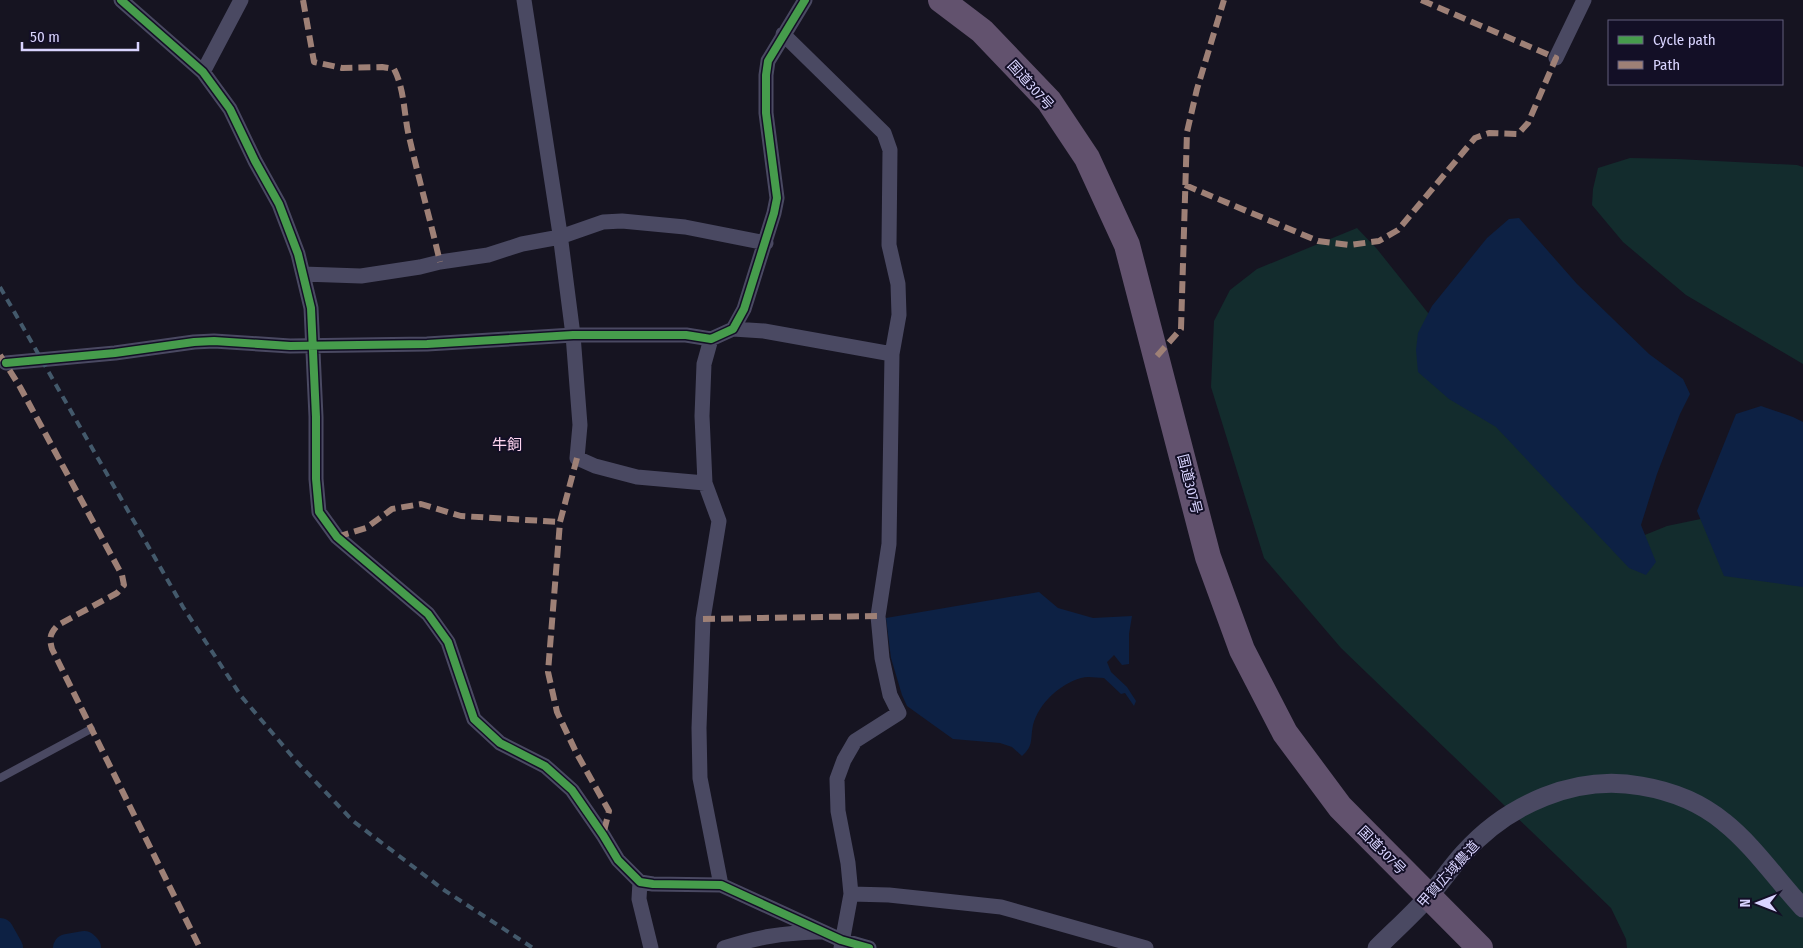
<svg xmlns="http://www.w3.org/2000/svg" width="1803" height="948" font-family="'Fira Sans Condensed','Noto Sans JP',sans-serif">
<rect width="100%" height="100%" fill="#161421"/>
<!-- green -->
<path fill="#132c2d" d="M1630,158L1677,159L1797,165L1803,167V364L1686,295L1623,242L1592,205L1593,189L1598,168Z
M1357,228L1377,249L1610,541H1630L1667,526L1715,516L1803,539V948H1627L1626,939L1611,908L1341,648L1264,558L1211,387L1214,321L1230,290L1257,269Z"/>
<!-- water -->
<path fill="#0d2144" d="M1519,218L1577,284L1649,354L1683,379L1690,394L1680,414L1657,474L1641,525L1656,562L1646,575L1629,568L1496,427L1449,399L1418,372L1416,350L1418,333L1432,306L1487,238L1509,219Z
M1761,406L1793,417L1803,422V587L1724,576L1697,511L1736,414Z
M1039,592L1058,608L1093,618L1132,616L1129,634V664L1122,665L1114,655L1107,662L1111,672L1127,687L1136,701L1134,706L1125,693L1121,694L1104,678C1097,678 1088,676 1081,678C1060,684 1039,703 1033,725C1030,740 1034,745 1022,756L1012,747L1000,743L953,739L907,706L902,695L891,658L886,618Z"/>
<g fill="none" stroke-linecap="round" stroke-linejoin="round">
<!-- river -->
<path stroke="#0d2144" stroke-width="28" d="M0,932L9,948
M67,948L84,945L87,948"/>
<!-- service -->
<path stroke="#4a4962" stroke-width="8" d="M0,778L91,729"/>
<!-- minor -->
<path stroke="#4a4962" stroke-width="15" d="M121,0L203,72L230,109L255,161L279,204L298,254L311,308L316,417V479L319,512L337,537L428,614L448,642L474,719L500,743L545,766L572,790L603,835L618,860L640,882L653,884L721,885L841,940L869,948
M524,0L560,234L573,335L580,425L577,458L595,466L637,477L705,483
M783,34L884,133L890,150L889,245L898,284L899,315L892,354L889,544L878,616L882,658L890,695L899,713L855,741L844,760L837,779L838,811L848,863L851,894L841,948
M1556,58L1584,0
M203,72L241,0
M303,274L361,276L420,267L440,262L488,255L522,244L560,237L603,222L622,221L685,227L766,243
M733,329L764,331L892,354
M711,339L704,364L702,416L705,483L719,521L703,619L699,728L700,778L721,885
M6,363L115,353L194,342L214,341L290,346L427,344L573,335H686L711,339L733,329L744,309L774,213L777,198L766,113V75L768,61L805,0
M640,882L639,899L651,948
M851,894L889,895L1001,907L1146,948
M724,948C758,937 782,933 818,932"/>
<!-- tertiary -->
<path stroke="#4a4962" stroke-width="19" d="M1377,948C1394,931 1412,915 1428,897C1441,883 1451,867 1464,853C1508,804 1576,774 1641,786C1671,791 1700,802 1724,822C1753,845 1777,880 1803,908"/>
<!-- trunk -->
<path stroke="#62526e" stroke-width="26" d="M941,0L982,31L1049,101L1087,158L1127,245L1208,557L1242,650L1285,733L1340,807L1480,948"/>
<!-- rail -->
<path stroke="#43596b" stroke-width="4" stroke-dasharray="8 6" stroke-linecap="butt" d="M0,287L183,607L241,696L297,762L353,821L444,890L533,948"/>
<!-- quiet -->
<path stroke="#9e8076" stroke-width="6" stroke-dasharray="12 6" stroke-linecap="butt" d="M303,0L314,62L342,68L382,67L394,69C404,88 404,112 408,132C418,176 430,219 440,262
M1185,185L1318,241L1350,245L1379,241L1398,230L1475,138L1489,133L1518,134L1528,123L1556,58L1421,0
M0,355L20,387L122,575L124,585L117,593L58,625C50,633 49,638 52,649L200,948
M1157,356L1181,329L1187,132L1197,89L1224,0
M577,458L560,522L548,672L557,712L577,754L609,811L603,835
M337,537L366,528L392,509L421,504L461,516L560,522
M703,619L878,616"/>
<defs>
<path id="cycleway" d="M121,0L203,72L230,109L255,161L279,204L298,254L311,308L316,417V479L319,512L337,537L428,614L448,642L474,719L500,743L545,766L572,790L603,835L618,860L640,882L653,884L721,885L841,940L869,948
M6,363L115,353L194,342L214,341L290,346L427,344L573,335H686L711,339L733,329L744,309L774,213L777,198L766,113V75L768,61L805,0"/>
</defs>
<!-- cycleway casing -->
<use href="#cycleway" stroke="#130f26" stroke-width="11"/>
<!-- cycleway -->
<use href="#cycleway" stroke="#469c4c" stroke-width="8"/>
</g>
<g text-anchor="middle" stroke-width="4" stroke-linejoin="round" paint-order="stroke">
<!-- street labels -->
<g font-size="14" fill="#d9d4ff" stroke="#130f26">
<text transform="translate(1031 85) rotate(48)" y="5">国道307号</text>
<text transform="translate(1190 484) rotate(76)" y="5">国道307号</text>
<text transform="translate(1382 850) rotate(45)" y="5">国道307号</text>
<text transform="translate(1448 874) rotate(-48)" y="5">甲賀広域農道</text>
</g>
<!-- neighbourhood labels -->
<g font-size="15" fill="#ffd6f0" stroke="#130f26">
<text x="507" y="450">牛飼</text>
</g>
</g>
<!-- legend -->
<rect x="1608" y="20" width="175" height="65" fill="#130f26" stroke="#625e7d"/>
<rect x="1618" y="36" width="25" height="8" fill="#469c4c" stroke="#625e7d"/>
<text x="1653" y="45" font-size="15" fill="#d9d4ff">Cycle path</text>
<rect x="1618" y="61" width="25" height="8" fill="#9e8076" stroke="#625e7d"/>
<text x="1653" y="70" font-size="15" fill="#d9d4ff">Path</text>
<!-- north arrow -->
<g transform="translate(1758 903) rotate(270)" stroke="#130f26" stroke-width="4" paint-order="stroke">
<path d="M0-4L9 19L0 12L-9 19Z" fill="#d9d4ff"/>
<text y="-8" font-size="14" font-weight="bold" text-anchor="middle" fill="#d9d4ff">N</text>
</g>
<!-- scale -->
<path d="M22 42v8h116v-8" fill="none" stroke="#d9d4ff" stroke-width="2.5"/>
<text x="30" y="42" font-size="15" fill="#d9d4ff" stroke="#130f26" stroke-width="4" paint-order="stroke">50 m</text>
</svg>
